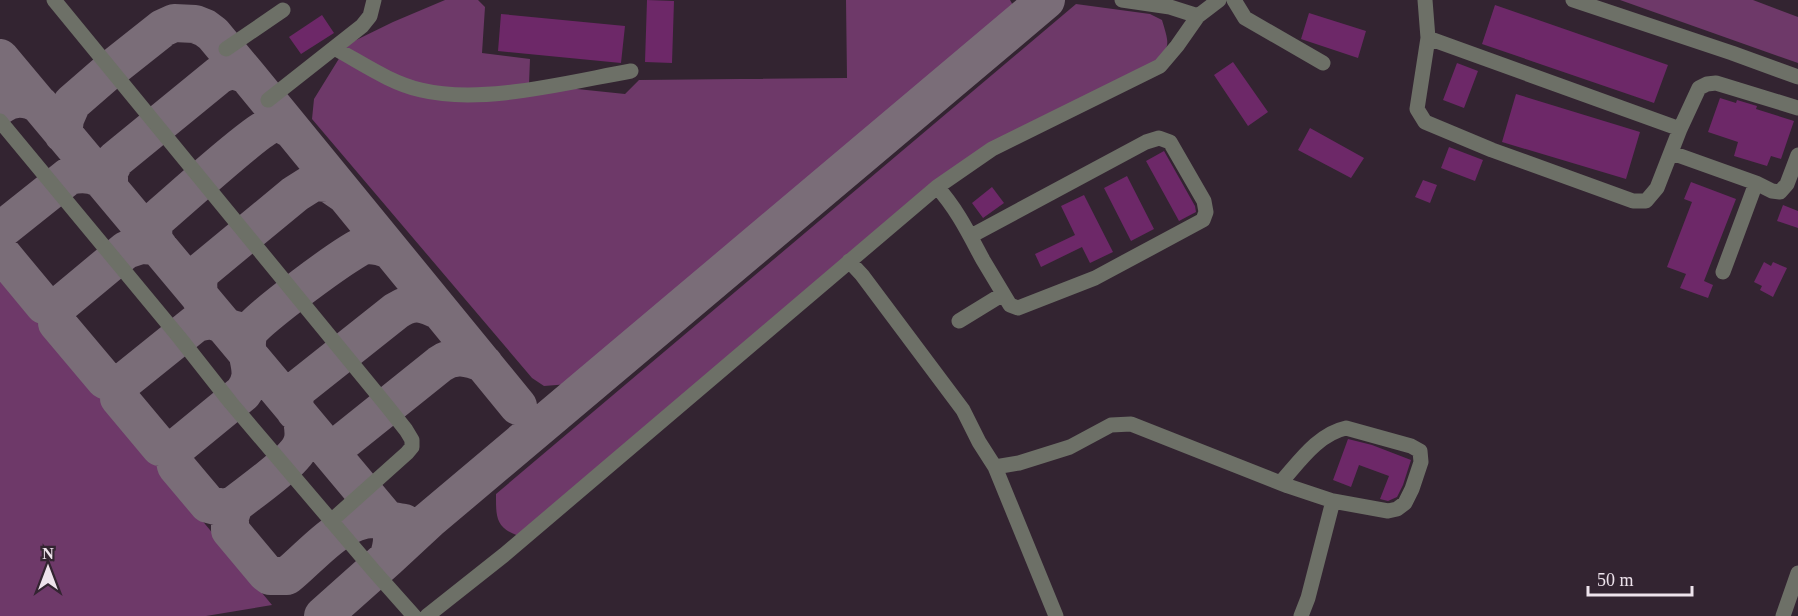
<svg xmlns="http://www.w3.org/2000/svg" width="1798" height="616" font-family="Georgia,serif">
<rect width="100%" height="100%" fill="#332431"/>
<!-- green -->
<path fill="#6e3969" d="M445,0H478L485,7L482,53L530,59L529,84L625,94L639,80L847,78L846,0H1010L1015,9L569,384L544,386L532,378L312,119L314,99L348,44L393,22Z
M1620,0H1753L1798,17V63Z
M1076,4L1150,14L1162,20C1169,44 1172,47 1152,64L974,155L519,536C495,528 496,516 496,494Z
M0,276L272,605L206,616H0Z"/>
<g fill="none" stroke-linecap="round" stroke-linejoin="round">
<!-- taxiway -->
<path stroke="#7a6d78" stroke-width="38" d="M0,58L387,520C394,533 393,544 388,558L323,616
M0,106C12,96 27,97 40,105
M63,134L65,119L72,103L110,70L163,28L174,23L195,24L205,28L213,34L248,76L518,406
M109,188V172L115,160L219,75C230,69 237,70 248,76
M0,231L69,176C81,173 91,173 101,179
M154,242C153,233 152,226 158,218C176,203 260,126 275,124C281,123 287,127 292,130
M0,252L44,305L53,306L61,304
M199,296C198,285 197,279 203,270L295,194L314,182L328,183L344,194
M123,382L112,383L105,380L57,323V313L61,304L126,250L141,245L158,246
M295,411L294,395L299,388L396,311C413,300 422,302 440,311
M302,419C303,427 305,435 302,443C296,461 250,492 234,505L230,517V530L266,573L270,576H287C312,556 342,517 376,519C386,519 395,522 404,523
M176,448L160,447L119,398L120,388L123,382L195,324C218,315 219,327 239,331
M340,464L336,454L339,445L440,364C454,354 468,357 484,364
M234,505L223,508L208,504L176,466L174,457L176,448L243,393C261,370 240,355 249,332C253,322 351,249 363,246C372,244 382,247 390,250
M388,558L429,520L1046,0"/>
</g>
<!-- building -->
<path fill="#6d2868" d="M647,0L674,1L672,63L645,62Z
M1495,5L1668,65L1654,103L1482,44Z
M1309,13L1366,31L1358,58L1301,39Z
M501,14L625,26L621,63L498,51Z
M322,15L334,33L301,54L289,37Z
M1233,62L1268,112L1248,126L1214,75Z
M1457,63L1478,71L1464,108L1443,100Z
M1516,94L1640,132L1626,179L1502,142Z
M1720,98L1736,103L1737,100L1757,106L1756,109L1794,121L1781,159L1771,156L1767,166L1734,156L1738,142L1708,132Z
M1310,128L1364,158L1351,178L1298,150Z
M1449,147L1483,160L1475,181L1441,168Z
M1164,151L1195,206L1196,212L1179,221L1146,161Z
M1127,176L1154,229L1131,241L1104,188Z
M1423,180L1437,185L1430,203L1415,197Z
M1691,182L1736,199L1704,281L1713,285L1708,298L1680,288L1686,274L1667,267L1692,202L1684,199Z
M992,187L1004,203L983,218L972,203Z
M1084,195L1113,252L1090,263L1082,247L1041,267L1035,254L1075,235L1061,206Z
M1783,205L1798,211V228L1777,221Z
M1764,262L1771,266L1773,262L1787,268L1773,297L1760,290L1762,286L1754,282Z
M1348,439L1372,445L1411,460L1403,485L1397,497L1388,501L1380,499L1389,476L1359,465L1351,487L1333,480Z"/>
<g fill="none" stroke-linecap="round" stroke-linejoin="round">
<!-- minor -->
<path stroke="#6d7067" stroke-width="15" d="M54,0L387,406L406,430L412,440V447L407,453L331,521
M1122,0L1170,7L1198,16L1219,0
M1234,0L1245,18L1323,63
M1425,0L1428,38L1417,109L1425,122L1492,150L1633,201H1646L1657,188L1680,129L1428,38
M1573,0L1732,53L1798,77
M334,48C362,63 390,83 421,90C483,105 569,82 631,71
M226,49L283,10
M268,100L362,26L370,16L374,0
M0,121L179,337L231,403L374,571L414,616
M1680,129L1699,88L1707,84L1716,83L1798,108
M1672,153L1756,183L1772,191L1780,192L1787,184L1798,155
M937,187C957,209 969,234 983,260C992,275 1001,290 1010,305L1018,308L1095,278L1203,220L1206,212L1204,201L1170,142L1159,138L1146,142L971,236
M849,261L862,275L963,410L979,442L995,467L1019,463L1070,447L1111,425L1131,424L1288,486L1333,501L1388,511L1397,509L1405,503L1412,489L1421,462L1420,451L1411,446L1346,428C1318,434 1299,462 1281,482
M1723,272L1756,183
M959,321L1003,294
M995,467L1056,616
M427,616L504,555L937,187L992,149L1160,66L1177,46L1198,16
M1301,616L1308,598L1333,501
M1783,616L1798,573"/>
</g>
<!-- north arrow -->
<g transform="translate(48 568)" stroke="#332431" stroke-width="4.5" paint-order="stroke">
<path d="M0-4.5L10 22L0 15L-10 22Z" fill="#eee3ec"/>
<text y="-9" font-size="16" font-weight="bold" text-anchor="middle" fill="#eee3ec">N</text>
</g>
<!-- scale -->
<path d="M1588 586v9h104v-9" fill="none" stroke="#eee3ec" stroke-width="3"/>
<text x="1597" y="586" font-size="18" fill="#eee3ec" stroke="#332431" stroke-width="4.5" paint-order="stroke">50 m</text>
</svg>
